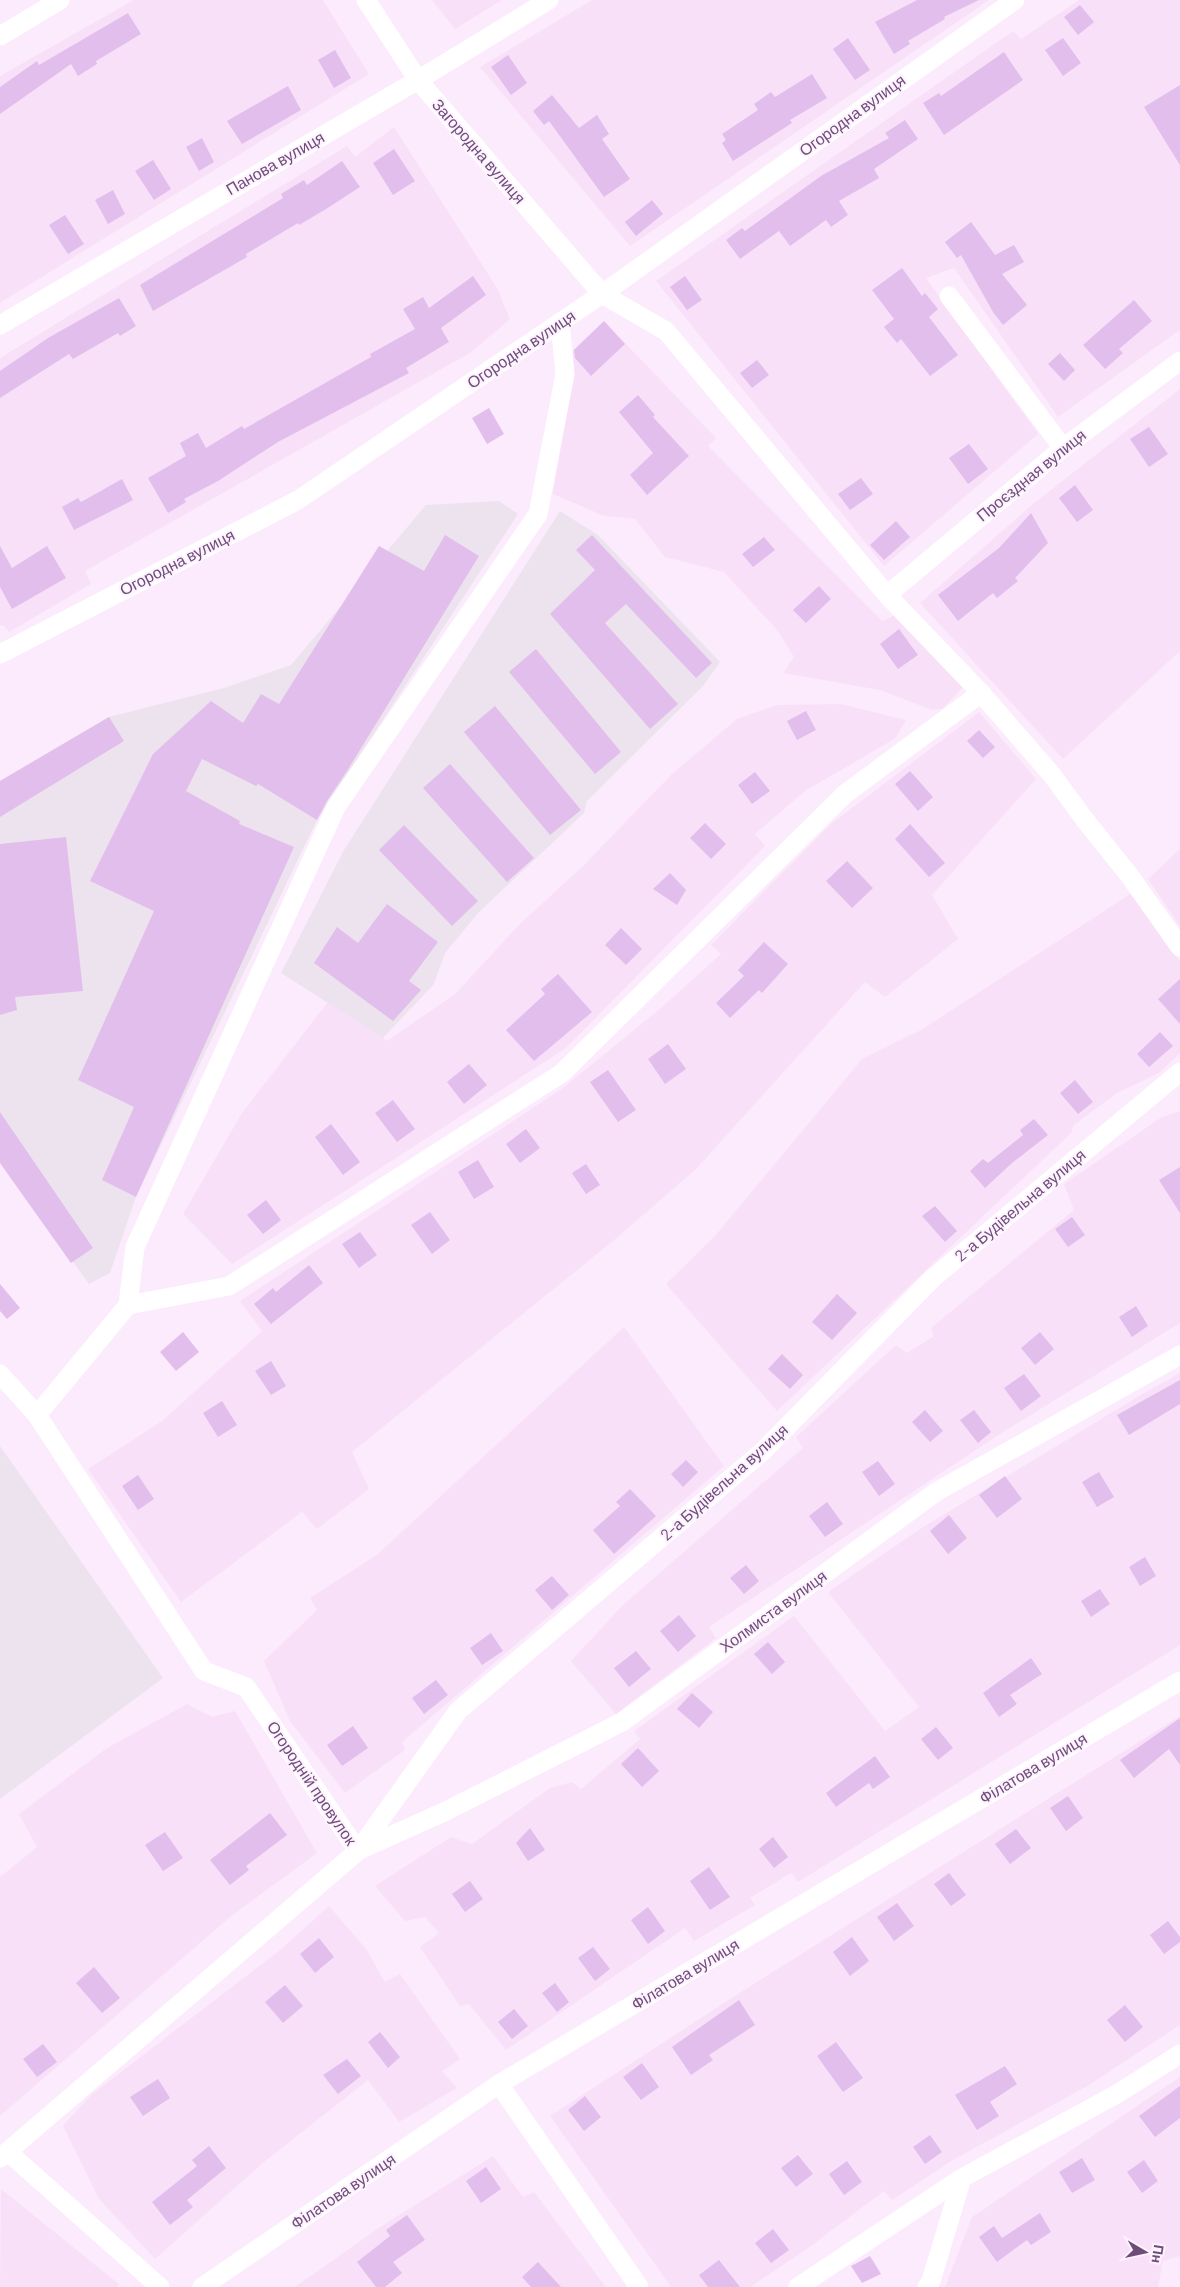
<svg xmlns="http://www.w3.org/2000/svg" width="1180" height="2287" font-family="Barlow,sans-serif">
<rect width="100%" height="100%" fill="#fcebfc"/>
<!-- residential -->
<path fill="#f8e0f9" d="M134,0H323L369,74L0,303V76Z
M432,0H502L455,29Z
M592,0H989L630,246L480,67Z
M1079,0H1180V330L1058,417L954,268L926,278L1038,434L884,566L656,281L1013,31L1021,39Z
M394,127L497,288L510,319L470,353L85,571L91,584L9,632L3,625L0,626V358L347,146L355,157Z
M604,321L716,438L708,446L882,621L896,615L963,687L942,709L932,710L880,690L783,673L794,657L777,630L724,572L665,557L635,519L604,516L553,494L573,375L570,353Z
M1180,389V651L1063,759L920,603L1033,504Z
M841,704L906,720L896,738L805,791L755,834L765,846L566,1048L232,1264L183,1214L242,1113L331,998L387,1041L455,994L520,924L583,866L672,774L737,719L777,705Z
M979,712L1036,779L932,895L958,939L885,997L865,982L695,1170L613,1241L352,1452L369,1489L317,1529L302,1512L181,1602L88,1469L162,1421L262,1331L240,1301L563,1088L661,1008L721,954L711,945L832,823Z
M1180,849V926L1148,879Z
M1132,893L1180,962V1053L1159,1073L1117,1093L1074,1125L1071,1133L777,1411L666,1284L715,1236L862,1059L921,1030Z
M1180,1111V1323L1003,1432L709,1627L716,1638L616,1714L571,1661L622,1606L803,1448L796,1437L896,1345L907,1353L934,1336L931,1328L1074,1210L1064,1184L1162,1117Z
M624,1327L724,1466L402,1742L405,1750L345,1793L290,1721L264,1661L317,1610L310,1598L378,1554Z
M1180,1373V1645L798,1882L791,1873L750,1898L755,1905L694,1941L685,1928L506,2050L469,2004L460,2006L420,1947L439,1933L425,1917L405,1921L375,1886L451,1837L472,1844L550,1788L572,1782L581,1789L640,1739L634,1731L794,1616L885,1731L919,1707L828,1592L920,1529L1139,1396Z
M187,1704L212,1717L235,1711L317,1853L230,1917L0,2116V1877L37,1847L19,1814L107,1748Z
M1180,1716V2025L1089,2085L953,2160L892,2200L884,2191L804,2251L750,2287H671L550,2116L741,1992Z
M329,1906L366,1949L385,1982L400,1974L460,2059L442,2071L457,2088L399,2122L368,2080L264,2162L155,2259L99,2199L63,2126L91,2095L280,1950Z
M1180,2077V2256L1163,2261L1158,2287H945L972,2217Z
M493,2156L523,2197L534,2192L606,2287H295L377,2229Z
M1,2189L119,2284L117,2287H0Z"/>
<!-- industrial -->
<path fill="#ede3ee" d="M499,501L518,514L317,820L136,1197L110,1273L89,1284L0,1161V781L109,717L224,688L291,665L426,505Z
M560,511L598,535L720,662L703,686L587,801L584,813L479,912L445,953L434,984L383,1038L281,973L344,850Z
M0,1446L163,1678L0,1799Z"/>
<!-- building -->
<path fill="#e2beec" d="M917,0H979L944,17L945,19L908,41L910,44L894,54L875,22Z
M1080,5L1094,22L1078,35L1064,17Z
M128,13L141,34L96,61L97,64L78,76L71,64L0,114V87L37,61L39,65Z
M848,38L870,70L855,80L833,49Z
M1063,38L1081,63L1063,76L1045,50Z
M335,50L351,78L334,88L318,60Z
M1004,52L1023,80L944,135L923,103L939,93L941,96Z
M508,55L527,83L511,95L491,67Z
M812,74L827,98L790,120L792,123L733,161L722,143L726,140L722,134L758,110L754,104L771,92L775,97Z
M1180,85V165L1144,107Z
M288,86L301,110L242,144L227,121Z
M552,95L579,128L597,115L609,134L602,139L630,179L604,197L549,121L544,125L533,111Z
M905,120L918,139L874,169L879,178L839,201L848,215L831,227L826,220L790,246L779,231L740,259L726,240L742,228L745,231L821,176L889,138L885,133Z
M202,138L214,162L199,171L186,147Z
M394,149L415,181L393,195L373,163Z
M153,160L171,189L154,200L135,171Z
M342,161L360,187L326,209L299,225L298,223L246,254L247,257L153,311L140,285L283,198L281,194L304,180L307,185Z
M113,190L125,214L108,224L95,200Z
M652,200L663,214L636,236L625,222Z
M65,215L84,244L68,254L49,225Z
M971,222L995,255L1014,245L1024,262L1002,274L1027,305L1003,325L993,312L961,255L957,258L945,242Z
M902,268L922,296L925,293L938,309L929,317L958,355L930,376L901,339L897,343L884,327L894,319L872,290Z
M473,276L486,295L441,328L449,342L406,368L409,373L278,442L218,481L184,499L186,502L168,513L148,478L186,456L180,443L198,433L206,448L242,426L244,429L371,357L370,354L415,329L403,309L423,297L429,308Z
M685,276L702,300L687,310L670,287Z
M119,298L136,326L120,336L118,333L73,359L69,354L0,398V371L48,338Z
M1134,300L1152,321L1119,349L1123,353L1105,369L1083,345Z
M604,321L625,344L591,376L575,358L574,350Z
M1060,353L1075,370L1064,381L1048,364Z
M757,360L769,375L752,388L740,373Z
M638,395L655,415L653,417L689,456L647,495L630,475L653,453L619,412Z
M489,408L504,434L487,444L472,418Z
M1149,427L1168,454L1149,467L1130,439Z
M969,444L988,469L968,484L949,458Z
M861,478L873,494L850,510L838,494Z
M122,479L133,500L74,530L62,507L78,498L81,502Z
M1075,485L1093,510L1077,522L1059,498Z
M1031,513L1048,543L1015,578L1018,581L997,598L993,593L958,621L938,595L999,548Z
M896,521L910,537L884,560L870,545Z
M445,535L479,556L347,771L327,801L317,820L258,784L256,786L202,759L186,791L240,821L239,824L294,847L136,1197L102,1180L134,1107L78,1080L154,911L90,881L153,754L211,701L243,723L261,694L279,704L379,546L424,571Z
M592,535L712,663L696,678L626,604L605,623L678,704L650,729L550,614L595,570L576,550Z
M764,537L775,550L753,567L742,554Z
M0,546L12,568L47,546L66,578L12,609L0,587Z
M819,586L831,599L806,623L793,610Z
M899,629L918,655L898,669L880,644Z
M536,649L621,752L595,774L509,672Z
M495,706L581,810L550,835L464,732Z
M806,711L816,730L797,740L787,721Z
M109,717L124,741L0,817V781Z
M979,730L995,747L983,758L967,741Z
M450,764L534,858L507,882L423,788Z
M910,771L933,797L918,811L895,784Z
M755,772L770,791L752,804L738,785Z
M705,823L726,844L711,859L690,838Z
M910,824L945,863L929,877L895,839Z
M404,825L478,901L452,926L379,850Z
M66,837L83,991L15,997L17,1010L0,1015V844Z
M847,861L873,888L852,908L826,881Z
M670,873L686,890L677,905L653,889Z
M387,904L438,942L409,981L421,990L393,1021L314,963L337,927L358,943Z
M621,928L642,949L626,965L605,945Z
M764,942L788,964L762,993L759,990L730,1018L716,1003L744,976L738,970Z
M558,974L592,1012L534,1061L506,1030L545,994L541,989Z
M1180,979V1024L1158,999Z
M1160,1032L1173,1046L1149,1067L1137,1054Z
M668,1044L686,1069L665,1084L648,1059Z
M469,1064L487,1085L464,1104L447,1082Z
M608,1070L636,1110L618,1122L590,1082Z
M1075,1080L1093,1102L1078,1114L1060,1093Z
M393,1100L415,1129L397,1142L375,1113Z
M0,1112L93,1248L71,1263L0,1163Z
M1034,1119L1048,1135L1012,1163L985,1188L970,1171L983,1159L988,1163L1023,1135L1020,1130Z
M331,1124L360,1162L343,1175L315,1137Z
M526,1129L540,1148L520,1163L506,1144Z
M478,1160L494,1187L474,1199L458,1172Z
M586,1164L600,1185L586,1194L572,1173Z
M1180,1167V1213L1159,1180Z
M266,1200L281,1220L263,1234L247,1215Z
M935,1206L957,1231L945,1242L922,1216Z
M430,1212L450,1240L432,1254L411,1225Z
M1072,1217L1085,1235L1068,1247L1055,1229Z
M360,1232L377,1255L359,1268L342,1244Z
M309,1265L323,1283L271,1324L254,1304L273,1288L276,1292Z
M0,1284L20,1308L7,1319L0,1311Z
M837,1294L857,1313L832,1340L812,1322Z
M1136,1306L1148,1326L1132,1337L1119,1317Z
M183,1332L199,1352L176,1371L160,1352Z
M1040,1332L1054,1349L1035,1365L1021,1348Z
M782,1354L803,1375L790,1389L768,1369Z
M271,1361L286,1386L271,1395L255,1371Z
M1024,1374L1041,1396L1021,1411L1004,1388Z
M1180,1380V1404L1129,1435L1117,1415Z
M222,1401L237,1425L218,1437L203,1413Z
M925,1410L943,1431L930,1442L912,1422Z
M974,1410L991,1432L978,1443L960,1420Z
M686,1460L698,1472L683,1487L671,1474Z
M878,1461L895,1484L879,1496L862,1472Z
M1099,1472L1114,1497L1097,1507L1082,1482Z
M138,1475L154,1499L138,1510L122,1486Z
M1005,1476L1022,1499L997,1518L979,1495Z
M630,1489L656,1516L614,1554L593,1530L620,1506L616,1502Z
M827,1502L843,1524L825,1537L809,1516Z
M949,1515L967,1538L948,1554L930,1531Z
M1145,1557L1156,1576L1140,1586L1129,1567Z
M746,1565L759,1581L744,1594L730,1578Z
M552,1576L569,1595L552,1610L535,1590Z
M1100,1589L1110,1604L1091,1617L1081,1601Z
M679,1615L696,1636L678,1652L660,1631Z
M491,1633L503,1651L482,1665L470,1648Z
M768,1642L785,1662L772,1674L754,1654Z
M636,1651L651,1669L629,1687L614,1668Z
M1031,1658L1042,1674L1010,1695L1017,1704L999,1717L983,1693Z
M436,1680L448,1695L424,1714L412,1698Z
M692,1693L713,1712L699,1728L677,1709Z
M1180,1718V1765L1169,1749L1134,1778L1120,1760Z
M353,1726L368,1748L342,1766L327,1745Z
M936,1727L953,1748L938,1760L921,1739Z
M638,1748L659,1771L642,1787L621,1764Z
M875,1756L890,1777L873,1789L869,1783L836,1807L826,1793Z
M1068,1796L1083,1818L1066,1831L1050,1808Z
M270,1813L287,1835L246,1866L249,1870L230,1885L210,1860Z
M530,1828L545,1850L528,1861L516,1843Z
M1016,1829L1031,1848L1010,1864L995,1844Z
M165,1832L183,1858L163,1871L145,1845Z
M773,1837L788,1857L774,1868L759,1849Z
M709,1867L730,1897L710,1910L690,1881Z
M949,1873L966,1895L951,1906L934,1884Z
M470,1881L483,1899L465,1912L452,1894Z
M897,1903L914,1926L894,1941L877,1917Z
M648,1907L665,1931L648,1944L631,1920Z
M1168,1921L1180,1937V1942L1164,1954L1150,1935Z
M852,1937L869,1961L850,1976L833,1952Z
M319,1938L334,1957L315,1973L300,1954Z
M593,1947L610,1969L595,1981L578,1958Z
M94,1967L120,1998L102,2013L76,1983Z
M555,1983L569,2002L557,2012L542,1993Z
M285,1985L303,2006L283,2023L265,2002Z
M739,2000L755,2025L709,2055L713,2060L691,2075L672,2047Z
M1125,2005L1143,2027L1125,2042L1107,2020Z
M514,2009L528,2026L512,2039L498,2022Z
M380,2032L400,2057L388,2068L368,2042Z
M836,2042L863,2078L843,2092L817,2056Z
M43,2044L57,2062L37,2077L23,2059Z
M347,2059L361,2076L338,2094L323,2075Z
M642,2063L659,2087L641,2100L623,2077Z
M1005,2066L1017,2084L990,2102L999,2116L977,2130L955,2095Z
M158,2079L170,2098L143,2116L130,2097Z
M1180,2086V2118L1155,2137L1139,2116Z
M585,2096L601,2117L584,2131L568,2110Z
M930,2135L942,2152L925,2164L913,2147Z
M209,2146L226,2168L187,2200L193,2207L170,2225L152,2202L197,2166L192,2160Z
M798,2155L813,2174L796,2187L781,2168Z
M1082,2158L1095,2180L1072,2193L1059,2172Z
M1144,2160L1158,2181L1142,2193L1127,2172Z
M847,2161L862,2182L844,2195L829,2174Z
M486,2167L501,2189L481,2203L466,2181Z
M1040,2213L1051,2232L1031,2245L1027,2240L997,2262L979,2237L994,2226L1002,2238Z
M407,2215L425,2240L393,2262L402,2273L385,2287H376L357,2262L390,2236L386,2230Z
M773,2229L789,2250L771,2263L755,2243Z
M870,2256L881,2274L862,2283L851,2266Z
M719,2260L740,2287H708L699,2275Z
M538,2262L561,2287H531L522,2277Z"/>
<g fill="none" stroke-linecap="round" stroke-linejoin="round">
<!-- minor -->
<path stroke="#fff" stroke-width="19" d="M366,0L418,80L602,294L666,331L887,595L981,693L1052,775L1085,820L1129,875L1180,947
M0,36L60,0
M949,296L1063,448
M0,325L418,80L549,0
M887,595L1063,448L1180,361
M0,654L298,500L602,294L1015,0
M128,1305L229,1286L562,1073L845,794L981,693
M0,1374L37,1415L204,1671L246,1687L358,1851
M37,1415L128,1305L135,1247L336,807L538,514L565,374L560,322
M359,1850L444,1812L622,1722L936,1492L1180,1355
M499,2084L639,2287
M8,2152L160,2287
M0,2158L358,1851L458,1711L763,1451L933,1278L1180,1072
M202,2287L499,2084L1180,1681
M798,2287L962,2178L1117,2094L1180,2054
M927,2287L931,2281L962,2178"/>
</g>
<g text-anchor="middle" stroke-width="4" stroke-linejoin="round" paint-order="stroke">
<!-- street labels -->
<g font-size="16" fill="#6d4e78" stroke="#fef2ff">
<text transform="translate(852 115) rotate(-36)" y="6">Огородна вулиця</text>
<text transform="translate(479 151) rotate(49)" y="6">Загородна вулиця</text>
<text transform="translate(275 163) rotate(-30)" y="6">Панова вулиця</text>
<text transform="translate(521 349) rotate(-34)" y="6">Огородна вулиця</text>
<text transform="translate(1031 475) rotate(-39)" y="6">Проєздная вулиця</text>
<text transform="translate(177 562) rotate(-27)" y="6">Огородна вулиця</text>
<text transform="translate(1020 1205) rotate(-40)" y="6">2-а Будівельна вулиця</text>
<text transform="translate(724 1482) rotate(-42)" y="6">2-а Будівельна вулиця</text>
<text transform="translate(773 1611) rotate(-36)" y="6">Холмиста вулиця</text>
<text transform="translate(1033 1768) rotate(-31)" y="6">Філатова вулиця</text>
<text transform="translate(312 1783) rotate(56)" y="6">Огородній провулок</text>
<text transform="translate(685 1974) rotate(-31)" y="6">Філатова вулиця</text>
<text transform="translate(343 2191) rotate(-34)" y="6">Філатова вулиця</text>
</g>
</g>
<!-- north arrow -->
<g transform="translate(1145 2252) rotate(99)" stroke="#fef2ff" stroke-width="4" paint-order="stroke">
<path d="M0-4L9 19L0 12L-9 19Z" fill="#6d4e78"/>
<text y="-8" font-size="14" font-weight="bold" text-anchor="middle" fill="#6d4e78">Пн</text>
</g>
</svg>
